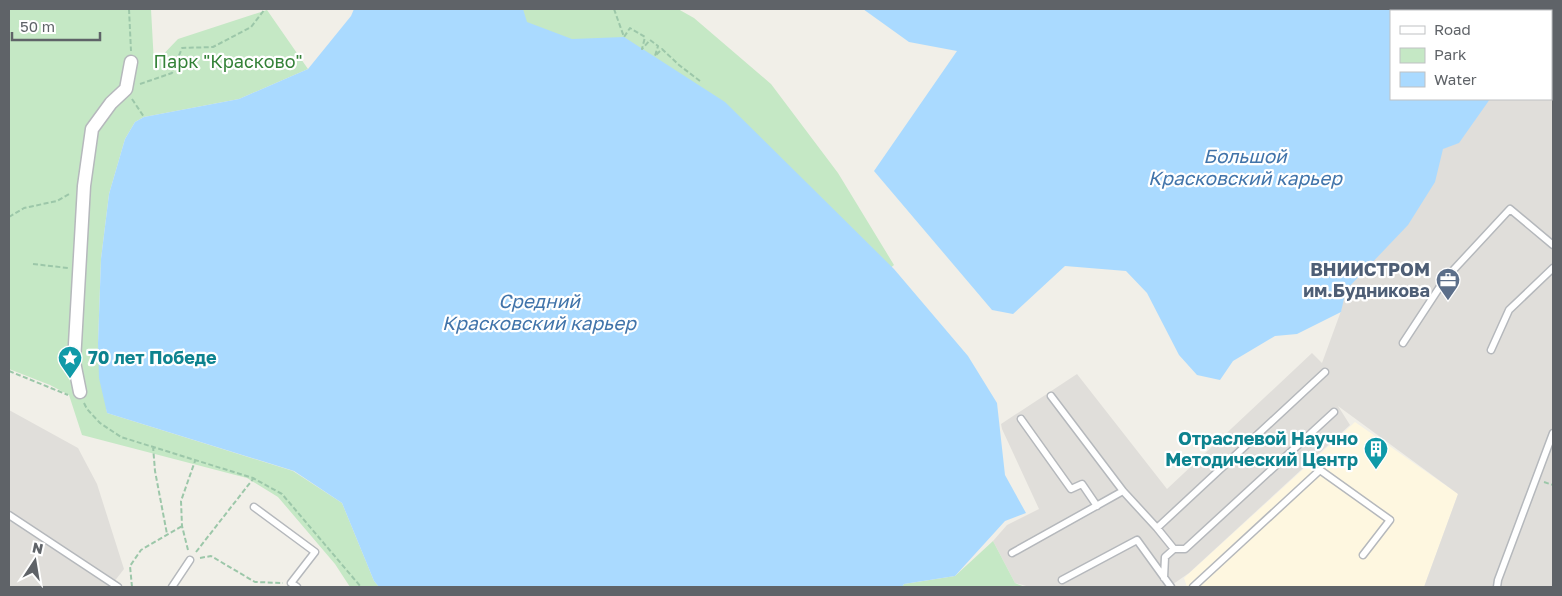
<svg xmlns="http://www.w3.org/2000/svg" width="1562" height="596" font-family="'Golos Text',sans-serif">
<rect width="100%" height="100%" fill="#f1efe8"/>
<!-- commercial -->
<path fill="#fef7e0" d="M1355,422L1458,494L1424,587H1187L1184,578Z"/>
<!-- industrial -->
<path fill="#e0deda" d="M1553,19V587H1424L1458,494L1338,406L1350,425L1189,573L1169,587H1030L1015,583L993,541L1007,525L1039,509L1002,429L1001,424L1077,374L1167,489L1312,353L1322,363L1341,311L1345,290L1443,149L1490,99H1551V21Z
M9,410L78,448L97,484L124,569L110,587H9Z"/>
<!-- green -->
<path fill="#c5e8c5" d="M9,9H151L154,64L178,39L267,10L308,69L239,99L144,117L135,122L125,139L109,194L101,259L98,343L107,413L293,471L342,503L374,581L379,587H350L335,564L278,497L247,478L82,435L69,395L50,385L9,369Z
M520,9H678L694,18L771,84L838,173L894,265L889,269L572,42L525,29Z
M993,541L1015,583L1025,587H902L904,584L955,576Z"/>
<!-- water -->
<path fill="#aadaff" d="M354,9H523L527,22L572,39L624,37L725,102L894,269L968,356L997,403L1005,475L1026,513L1005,521L955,576L904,584L902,587H379L374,581L342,503L294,471L107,413L99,378L98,343L101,259L109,194L125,139L135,122L144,117L239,99L308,69L351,16Z
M863,9H1553V20L1551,22V11H1391V99H1490L1459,143L1443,149L1435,182L1408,225L1346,290L1341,312L1297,334L1275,336L1233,361L1220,380L1197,375L1179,355L1147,293L1126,271L1065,266L1013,314L992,310L874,171L957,51L909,42Z"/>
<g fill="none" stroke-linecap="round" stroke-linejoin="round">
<defs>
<path id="lane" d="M1403,343L1445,279L1510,209L1553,245
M1491,350L1509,310L1553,268
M1051,396L1123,491L1157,528
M1021,419L1071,489L1082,484L1097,506
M254,507L315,552L291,583L297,587
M9,515L118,587
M1174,549L1157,528L1325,372
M1012,553L1123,491
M1164,578L1165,557L1174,549H1185L1334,412
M1062,580L1137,540L1171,587
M172,587L190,560
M1193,587L1320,470L1390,520L1363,555
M1497,587L1498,580L1553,433"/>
<path id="street" d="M80,392L74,362L84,186L92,129L111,103L126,89L131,62"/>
</defs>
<!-- lane casing -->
<use href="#lane" stroke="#b5b8bc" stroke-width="9"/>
<!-- street casing -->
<use href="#street" stroke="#b5b8bc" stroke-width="15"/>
<!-- path -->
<path stroke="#9cc7a9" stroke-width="2" stroke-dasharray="5 2.5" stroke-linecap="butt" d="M129,9L131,51
M614,9L624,37L630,28L645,37L642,49L650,40L658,46L655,56L662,49L679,65L700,81
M140,84L172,73L182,48L213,47L251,27L265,9
M132,99L144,117
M9,217L24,208L57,201L71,193
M33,264L68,268
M9,371L68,395
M84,403L87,409L100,423L121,437L253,478L282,494L361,587
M153,446L155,471L167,534
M1544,482L1553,485
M188,550L182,526L181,501L195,461
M196,552L253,479
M200,558L211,556L255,582L283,583
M132,587L130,566L141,550L182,526"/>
<!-- lane -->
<use href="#lane" stroke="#fff" stroke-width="6"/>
<!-- street -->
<use href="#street" stroke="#fff" stroke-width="12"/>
</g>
<!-- icons -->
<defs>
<symbol id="office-pin" viewBox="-11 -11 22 30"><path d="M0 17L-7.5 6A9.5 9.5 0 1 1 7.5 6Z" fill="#5c6f8a" stroke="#fff"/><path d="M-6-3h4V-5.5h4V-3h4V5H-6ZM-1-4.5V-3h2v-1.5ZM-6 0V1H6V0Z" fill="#fff"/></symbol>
<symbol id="sight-pin" viewBox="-11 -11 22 30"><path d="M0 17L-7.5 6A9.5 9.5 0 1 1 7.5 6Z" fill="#0f9aa8" stroke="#fff"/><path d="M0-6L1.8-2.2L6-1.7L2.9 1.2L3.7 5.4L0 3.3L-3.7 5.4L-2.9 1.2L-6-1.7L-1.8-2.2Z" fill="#fff"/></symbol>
<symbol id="building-pin" viewBox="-11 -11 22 30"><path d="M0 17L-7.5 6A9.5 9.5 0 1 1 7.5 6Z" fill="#0f9aa8" stroke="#fff"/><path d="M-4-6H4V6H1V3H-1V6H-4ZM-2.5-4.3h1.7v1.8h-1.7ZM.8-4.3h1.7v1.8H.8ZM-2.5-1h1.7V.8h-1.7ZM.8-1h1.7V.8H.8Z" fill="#fff"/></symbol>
</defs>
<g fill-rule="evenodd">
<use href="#office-pin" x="1434" y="266" width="28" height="38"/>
<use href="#sight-pin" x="56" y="344" width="28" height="38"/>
<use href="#building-pin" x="1362" y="435" width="28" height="38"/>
</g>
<g text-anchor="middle" stroke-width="4.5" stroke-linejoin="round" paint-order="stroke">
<!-- park labels -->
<g font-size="18" fill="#348238" stroke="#fff">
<text x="228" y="68">Парк "Красково"</text>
</g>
<!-- service labels -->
<g font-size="18" font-weight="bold" fill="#4e5e75" stroke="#fff" text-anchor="end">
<text x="1430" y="276">ВНИИСТРОМ<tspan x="1430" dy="21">им.Будникова</tspan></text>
</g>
<!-- culture labels -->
<g font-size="18" font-weight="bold" fill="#0d838f" stroke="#fff" text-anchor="start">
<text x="88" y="364">70 лет Победе</text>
<text x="1358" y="445" text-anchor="end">Отраслевой Научно<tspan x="1358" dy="21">Методический Центр</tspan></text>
</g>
<!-- water labels -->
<g font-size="19" font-style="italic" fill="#4174aa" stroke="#fff">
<text x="1245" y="163">Большой<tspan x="1245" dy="22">Красковский карьер</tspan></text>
<text x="539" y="308">Средний<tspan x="539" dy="22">Красковский карьер</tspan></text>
</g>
</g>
<!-- border -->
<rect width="1562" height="596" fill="none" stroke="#5f6368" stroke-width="20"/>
<!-- legend -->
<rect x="1390" y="10" width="162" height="90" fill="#ffffff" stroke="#bfc1c3"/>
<rect x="1400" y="26" width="25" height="8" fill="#ffffff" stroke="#bfc1c3"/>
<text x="1434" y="35" font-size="15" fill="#5f6368">Road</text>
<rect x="1400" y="48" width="25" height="15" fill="#c5e8c5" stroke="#bfc1c3"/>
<text x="1434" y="60" font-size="15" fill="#5f6368">Park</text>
<rect x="1400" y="72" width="25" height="15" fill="#aadaff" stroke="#bfc1c3"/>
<text x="1434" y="85" font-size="15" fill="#5f6368">Water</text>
<!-- north arrow -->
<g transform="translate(35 561) rotate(12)" stroke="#ffffff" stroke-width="4" paint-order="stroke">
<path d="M0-4L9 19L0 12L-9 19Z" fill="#5f6368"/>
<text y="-8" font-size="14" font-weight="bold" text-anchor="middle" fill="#5f6368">N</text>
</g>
<!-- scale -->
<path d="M12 32v8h88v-8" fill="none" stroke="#5f6368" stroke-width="2.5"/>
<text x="20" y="32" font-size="15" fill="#5f6368" stroke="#ffffff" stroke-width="4" paint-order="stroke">50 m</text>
</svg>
